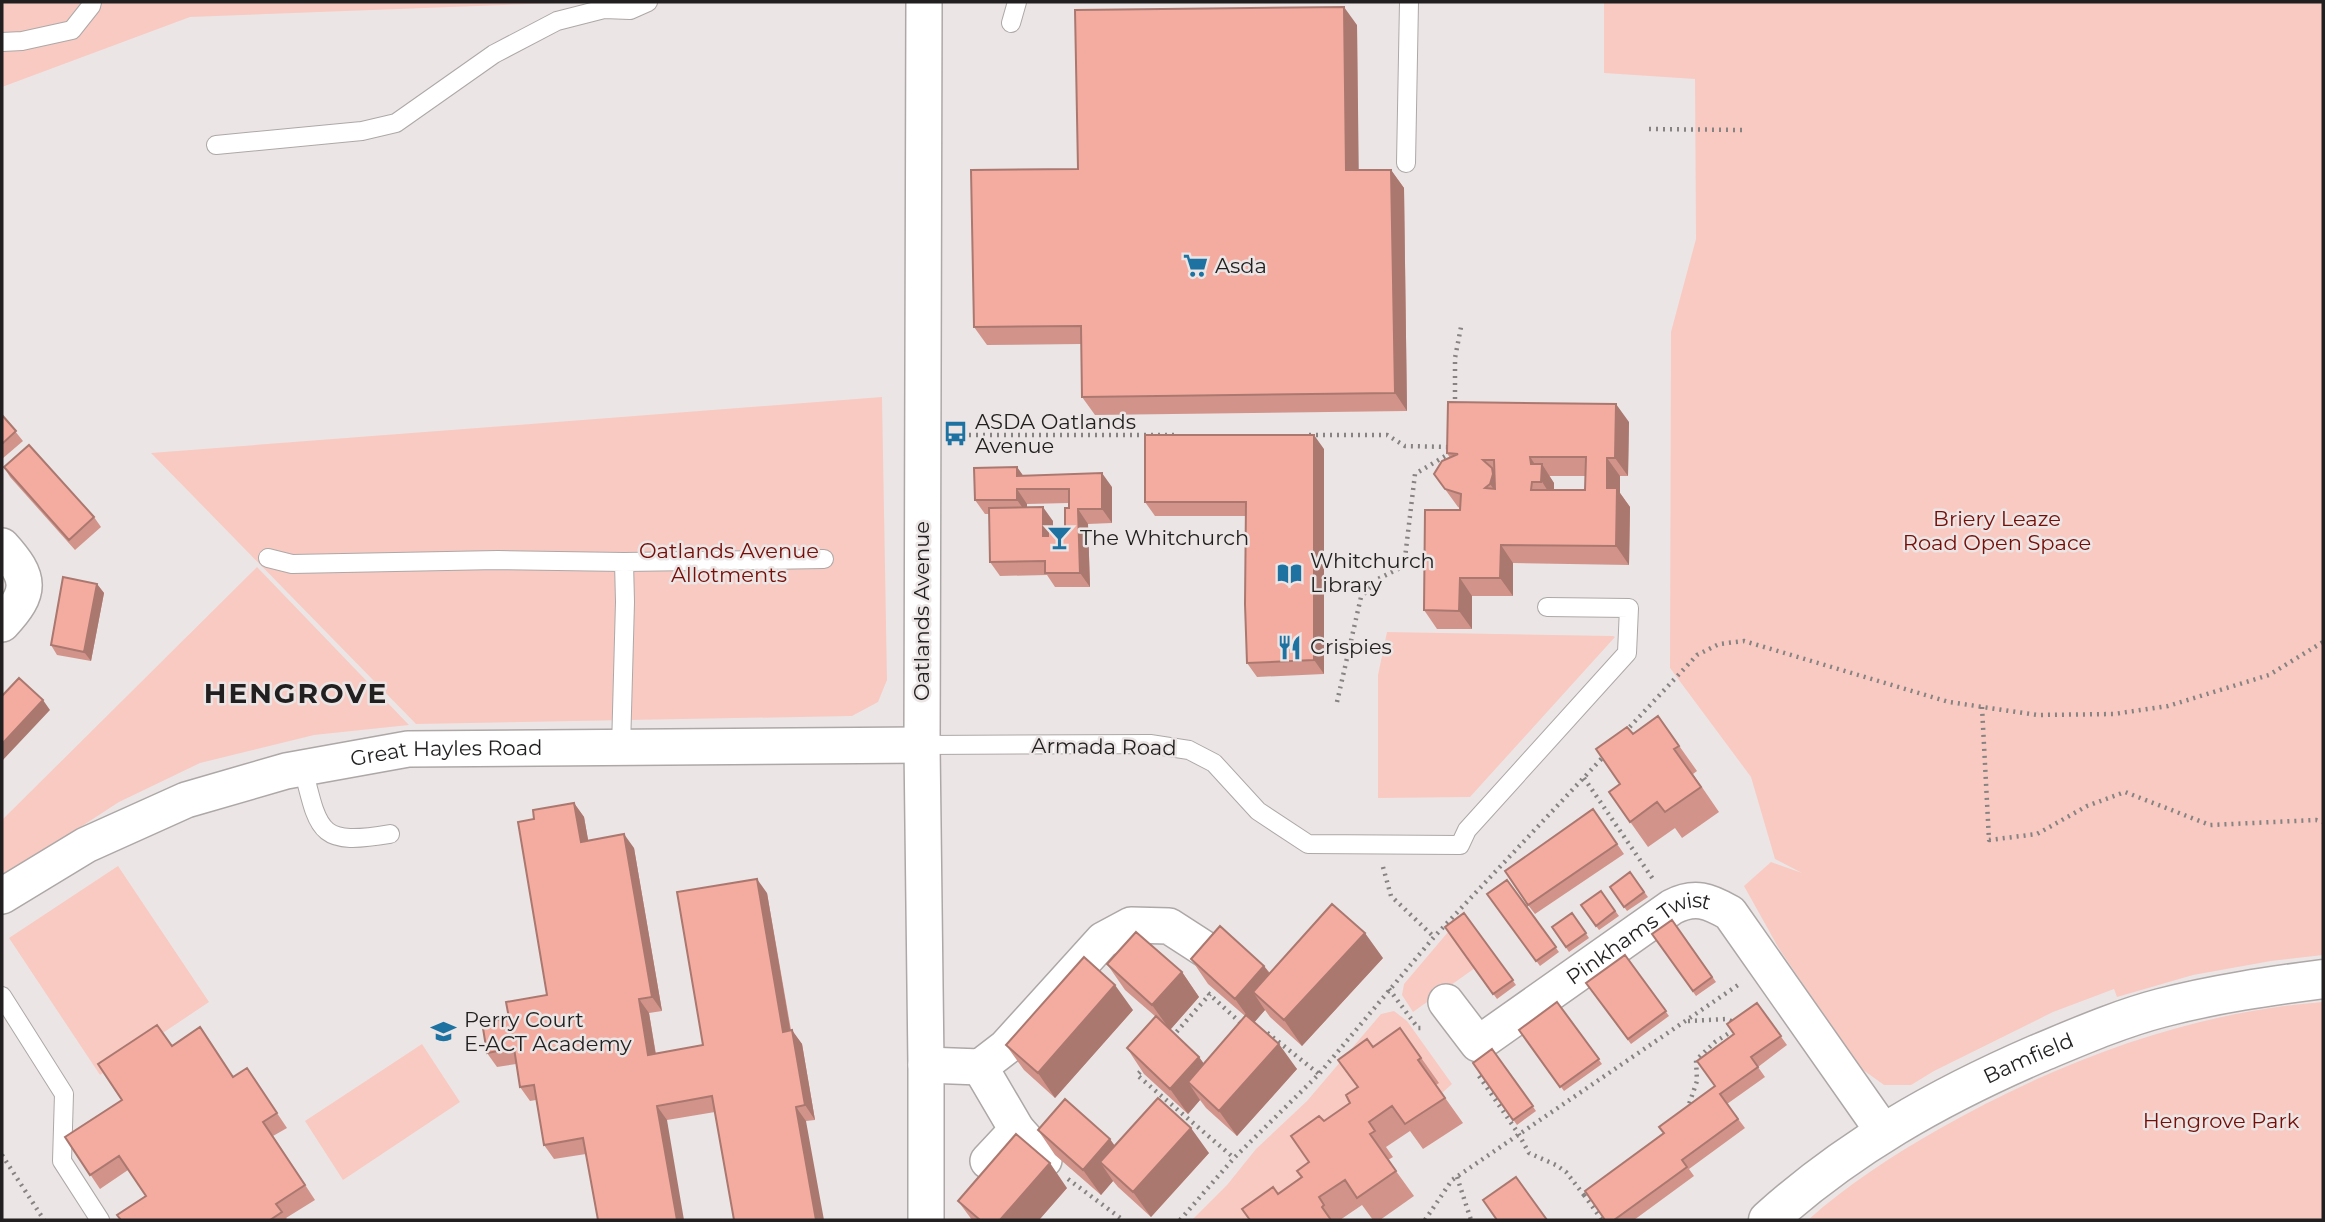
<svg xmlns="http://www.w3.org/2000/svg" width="2325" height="1222" font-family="Montserrat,sans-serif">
<rect width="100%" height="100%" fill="#ebe6e5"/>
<!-- green -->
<path fill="#f9cac2" d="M2,2H583L190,17L2,87Z
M1604,2H2323V955L2271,961L2193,975L2117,997L2114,989L2053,1012L1934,1071L1911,1085H1884L1859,1067L1778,947L1744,886L1771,862L1802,873L1775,859L1751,777L1670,668L1671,332L1696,239L1695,79L1604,73Z
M882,397L887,680L878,702L852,716L416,724L151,453Z
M257,567L409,725L314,735L200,763L119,802L2,878V820Z
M1387,632L1613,636L1615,637L1470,797L1378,798V675Z
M118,866L209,1002L100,1075L9,938Z
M1448,932L1475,968L1413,1012L1402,995L1404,984Z
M2323,1002V1220H1808C1847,1185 1893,1155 1939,1129C2055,1063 2188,1012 2323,1002Z
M1394,1011L1407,1021L1452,1084L1442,1093L1436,1085L1439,1083L1376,1112L1327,1187L1279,1220H1192L1227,1185L1256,1149L1307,1101L1381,1014Z
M422,1044L460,1102L343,1180L305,1121Z"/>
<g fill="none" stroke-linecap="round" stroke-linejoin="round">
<defs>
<path id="service" d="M1011,23L1017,2
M2,42L22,41L72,30L91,6L92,2
M216,145L362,131L396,123L494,54L557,21L604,9L630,10L648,2
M1406,163L1409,2
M268,558L292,564L498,560L624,562L625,602L621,748
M624,562L824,559
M922,745L1150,744L1189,750L1214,763L1258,811L1308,844L1460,845L1467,830L1627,653L1629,608L1547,607
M303,768C319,833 319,846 390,834
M2,996L64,1094L62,1161L100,1220"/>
<g id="minor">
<path d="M924,2L922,745L926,1065V1220"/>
<path d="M2,546C31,578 32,592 2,624"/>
<path id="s1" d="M2,896L86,845L186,800L286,771L408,749L922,745"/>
<path id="s2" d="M1446,1002L1478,1044L1672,907C1695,895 1709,901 1730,913L1883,1131"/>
<path d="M926,1065L980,1067L1006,1047L1103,940L1131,925L1169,926L1217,957"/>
<path d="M980,1067L1017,1130L1044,1160"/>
<path d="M988,1161L1017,1130"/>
</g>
<g id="tertiary">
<path id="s3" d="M1768,1220C1849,1147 1938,1097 2037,1054C2078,1037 2119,1019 2161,1008C2214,994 2270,986 2323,979"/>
</g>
</defs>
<!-- service casing -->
<use href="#service" stroke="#ada8a7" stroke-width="20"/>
<!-- minor casing -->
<use href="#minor" stroke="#ada8a7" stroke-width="38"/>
<!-- tertiary casing -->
<use href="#tertiary" stroke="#ada8a7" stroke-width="41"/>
<!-- path -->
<path stroke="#868382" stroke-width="4.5" stroke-dasharray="2 5" stroke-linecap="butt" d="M1649,129L1742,130
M1455,406V358L1461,327
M955,435H1174
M1309,435H1387L1405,446L1451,447
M1337,702L1361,597L1378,579L1404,566L1415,474L1452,452
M1982,707L1989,840L2037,834L2087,806L2125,792L2210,825L2316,820L2323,822
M1625,732L1697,655L1719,644L1744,641L1949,702L2037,715L2114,714L2168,706L2269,675L2323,642
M1584,778L1655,882
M1383,867L1391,896L1434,937
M1389,989L1418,1028H1425
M1208,993L1243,1025
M1688,1021L1727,1019L1737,1024
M1261,1032L1265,1031L1319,1074
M1172,1037L1210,994
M1145,1067L1137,1075L1234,1158
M1479,1076L1518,1133L1529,1153L1556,1165L1566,1172L1584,1195L1590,1191
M1687,1110L1697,1081L1696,1060L1715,1042L1737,1028
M2,1155L44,1220
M1457,1177L1471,1220
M1068,1179L1123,1220
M1584,1195L1602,1220
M1180,1220L1234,1158L1319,1074L1434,937L1606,754
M1425,1220L1452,1180L1741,983"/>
<!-- service -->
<use href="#service" stroke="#fff" stroke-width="18"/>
<!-- minor -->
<use href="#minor" stroke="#fff" stroke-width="35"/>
<!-- tertiary -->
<use href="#tertiary" stroke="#fff" stroke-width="38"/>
</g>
<!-- wall -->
<path fill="#d2948a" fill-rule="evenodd" d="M1357,25L1358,170H1391L1404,188L1407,411L1095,415L1082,397L1081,344L987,345L974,327L1078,169Z
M2,415L23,441L2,459Z
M1629,422L1628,476H1620V493L1630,507L1629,565L1513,563V596H1472V629H1437L1424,610L1460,510V508L1458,507L1434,474L1450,458L1447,453ZM1549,476H1585V490H1554V483Z
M1324,449V674L1257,677L1247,663L1246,516H1155L1145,502Z
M4,467L94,517L101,527L75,550L10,477Z
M1017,467L1023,476L1112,487V523L1088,524L1090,587H1055L1047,575L1000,576L990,562L989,514H985L975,500ZM1069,503L1065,527H1053V521L1027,508V504Z
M97,584L104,593L91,661L57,655L51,645Z
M1658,716L1697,771L1693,774L1719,812L1682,838L1675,828L1648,847L1609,792L1620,784L1633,734Z
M574,803L584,817L588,840L634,848L662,1011L649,1013L656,1054L703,1045L767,893L791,1030L802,1044L815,1120L806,1121L715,1112L667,1120L586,1154L554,1159L544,1145L536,1100L530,1101L520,1087L516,1064L497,1067L487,1053L509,1018L547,995L534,819Z
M1593,809L1624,854L1535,914L1528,905Z
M1630,872L1648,897L1627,911L1610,887Z
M1507,880L1559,952L1540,966L1487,894Z
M1601,891L1619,916L1599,930L1581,905Z
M1464,913L1516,985L1497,999L1445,927Z
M1572,913L1589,938L1569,952L1552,927Z
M1672,920L1716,982L1696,996L1652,934Z
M1625,955L1669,1016L1631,1044L1586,983Z
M1383,958L1302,1046L1270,1017L1265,1010L1254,1022L1297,1069L1237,1136L1206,1108L1200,1100L1188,1114L1144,1074L1127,1048L1156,1017L1125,990L1107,964L1182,972L1199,997L1170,1030L1199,1057L1204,1064L1245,1016L1208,984L1191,959L1264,966L1270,973Z
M1557,1002L1602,1064L1564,1091L1519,1030Z
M1757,1003L1787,1045L1758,1067L1765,1077L1727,1104L1745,1128L1689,1169L1694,1176L1634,1220H1605L1664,1133L1714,1086L1734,1034Z
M1133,1010L1055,1098L1024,1070L1006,1045Z
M200,1027L233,1077L247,1068L287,1128L273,1136L315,1200L286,1218L288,1220H121L146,1196L128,1170L100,1189L65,1137L122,1100L172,1046Z
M1400,1028L1439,1083L1436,1085L1463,1123L1423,1149L1410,1131L1386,1147L1393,1157L1388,1160L1414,1196L1380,1220H1373L1362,1205L1340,1220H1249L1278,1194L1301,1177L1309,1162L1324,1121L1350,1103L1357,1087L1338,1060L1373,1047Z
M1492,1049L1536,1111L1517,1125L1473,1063Z
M1038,1130L1115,1146L1209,1153L1151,1217L1118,1187L1113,1181L1101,1195L1055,1155Z
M1067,1188L1039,1220H972L958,1201Z"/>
<!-- shaded-wall -->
<path fill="#ab7870" d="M1344,7L1357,25L1359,189L1346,170Z
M1391,170L1404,188L1407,411L1395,393Z
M1616,404L1629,422L1628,476L1615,458Z
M1314,435L1324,449V674L1314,660Z
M1530,457L1541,473L1542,464L1554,483V501L1531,464Z
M1607,458L1620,476V493L1630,507L1629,565L1616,546L1607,488Z
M1017,467L1027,481V490L1017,476Z
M1492,468L1504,486L1503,502L1490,484Z
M1102,473L1112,487V523L1102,509Z
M1017,489L1027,504V514L1017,500Z
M1043,507L1053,521V550L1043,536Z
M1078,509L1088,524L1090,587L1080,573Z
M1501,545L1513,563V596L1500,578Z
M1460,578L1472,596V629L1459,611Z
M97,584L104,593L91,661L84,652Z
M43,700L50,710L2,761V744Z
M574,803L584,817L591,856L581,842Z
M624,834L634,848L662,1011L652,997Z
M757,879L767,893L793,1046L783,1032Z
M1365,933L1383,958L1302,1046L1284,1020Z
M1264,966L1282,991L1253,992L1265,1010L1253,1024L1235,999Z
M1182,972L1199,997L1170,1030L1152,1005Z
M1115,985L1133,1010L1055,1098L1038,1073Z
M639,999L649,1013L658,1069L648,1055Z
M792,1030L802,1044L815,1120L805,1105Z
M1279,1044L1297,1069L1237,1136L1219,1111Z
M1199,1057L1217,1082H1188L1200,1100L1188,1114L1170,1089Z
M657,1106L667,1120L684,1220H677Z
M796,1107L806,1121L824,1220H816Z
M1191,1128L1209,1153L1151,1217L1133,1192Z
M1110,1139L1128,1164L1100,1162L1113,1181L1101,1195L1083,1170Z
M1050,1163L1067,1188L1039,1220H1000Z"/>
<!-- building -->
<path fill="#f4aca0" stroke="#ab7870" stroke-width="2" fill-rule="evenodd" d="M1344,7L1346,170H1391L1395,393L1082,397L1081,326L974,327L971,170L1078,169L1075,10Z
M1448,402L1616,404L1615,458H1607V488H1617L1616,546L1501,545L1500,578H1460L1459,611L1424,610L1425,510H1460L1461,494L1445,489L1434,474L1442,461L1458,454L1447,453ZM1530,457H1586L1585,490H1531L1532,482H1541L1542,464H1531ZM1483,460H1494L1495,489L1485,488L1490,484L1493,474L1492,468Z
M2,415L16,431L2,444Z
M1145,435H1314V660L1247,663L1245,604L1246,502H1145Z
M29,445L94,517L69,540L4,467Z
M1017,467V476L1102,473V509H1078L1080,573H1045V561L990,562L989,508L1043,507V536H1048V527H1065V508H1069V489H1017V500H975L974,468Z
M63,577L97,584L84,652L51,645Z
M19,678L43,700L2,744V696Z
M1658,716L1679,746L1674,749L1701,787L1665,812L1657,802L1630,822L1609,792L1620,784L1596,749L1627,727L1633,734Z
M574,803L581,842L624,834L652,997L639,999L648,1055L703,1045L677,892L757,879L783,1032L792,1030L805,1105L796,1107L816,1220H734L712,1096L657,1106L677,1220H598L583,1138L544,1145L534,1085L520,1087L514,1048L487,1053L482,1022L509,1018L506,1002L547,995L518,822L534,819L533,810Z
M1593,809L1617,844L1528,905L1505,871Z
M1630,872L1644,892L1624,907L1610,887Z
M1507,880L1556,947L1536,961L1487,894Z
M1601,891L1615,911L1596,926L1581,905Z
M1332,904L1365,933L1284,1020L1253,992Z
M1464,913L1513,980L1493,994L1445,927Z
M1572,913L1586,933L1566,947L1552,927Z
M1672,920L1712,977L1693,991L1652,934Z
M1220,926L1264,966L1235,999L1191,959Z
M1136,932L1182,972L1152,1005L1107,964Z
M1625,955L1666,1011L1628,1039L1586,983Z
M1084,957L1115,985L1038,1073L1006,1045Z
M1557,1002L1599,1059L1560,1087L1519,1030Z
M1757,1003L1781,1036L1751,1057L1758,1067L1720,1094L1738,1119L1682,1160L1687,1167L1614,1220H1605L1585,1191L1664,1133L1659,1127L1715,1086L1697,1061L1734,1034L1727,1024Z
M1246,1015L1279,1044L1219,1111L1188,1082Z
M1156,1016L1199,1057L1170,1089L1127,1048Z
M157,1025L172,1046L200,1027L233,1077L247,1068L277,1113L263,1122L305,1185L276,1204L282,1212L270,1220H121L117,1215L146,1196L119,1156L90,1175L65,1137L122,1100L98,1064Z
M1400,1028L1421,1058L1418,1060L1445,1098L1405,1124L1392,1106L1369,1122L1375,1131L1370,1134L1396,1171L1357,1198L1345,1180L1319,1197L1324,1205L1322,1207L1331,1220H1250L1242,1209L1273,1187L1278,1194L1302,1177L1297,1171L1309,1162L1291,1136L1319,1116L1324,1121L1350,1103L1346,1095L1358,1087L1338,1060L1367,1039L1373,1047Z
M1492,1049L1533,1106L1513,1120L1473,1063Z
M1158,1098L1191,1128L1133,1192L1100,1162Z
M1065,1099L1110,1139L1083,1170L1038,1130Z
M1016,1134L1050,1163L1000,1220H980L958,1201Z
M1516,1177L1547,1220H1497L1483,1200Z"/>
<!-- icons -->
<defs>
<symbol id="supermarket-bare" viewBox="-9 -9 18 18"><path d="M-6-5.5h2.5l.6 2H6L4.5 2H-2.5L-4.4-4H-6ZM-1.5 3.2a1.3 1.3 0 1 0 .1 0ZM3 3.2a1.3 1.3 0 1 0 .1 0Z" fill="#1d72a2" stroke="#ebe6e5" stroke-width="2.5" paint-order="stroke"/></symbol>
<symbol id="bus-bare" viewBox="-9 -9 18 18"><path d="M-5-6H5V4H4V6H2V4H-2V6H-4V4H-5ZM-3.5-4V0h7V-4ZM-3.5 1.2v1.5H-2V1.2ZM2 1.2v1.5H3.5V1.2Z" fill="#1d72a2" stroke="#ebe6e5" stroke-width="2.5" paint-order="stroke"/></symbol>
<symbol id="bar-bare" viewBox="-9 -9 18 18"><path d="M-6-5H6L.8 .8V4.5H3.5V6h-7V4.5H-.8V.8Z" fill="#1d72a2" stroke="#ebe6e5" stroke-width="2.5" paint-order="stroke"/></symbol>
<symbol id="library-bare" viewBox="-9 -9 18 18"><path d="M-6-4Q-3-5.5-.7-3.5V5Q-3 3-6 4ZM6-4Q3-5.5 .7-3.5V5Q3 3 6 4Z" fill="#1d72a2" stroke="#ebe6e5" stroke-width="2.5" paint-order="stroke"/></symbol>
<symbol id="restaurant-bare" viewBox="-9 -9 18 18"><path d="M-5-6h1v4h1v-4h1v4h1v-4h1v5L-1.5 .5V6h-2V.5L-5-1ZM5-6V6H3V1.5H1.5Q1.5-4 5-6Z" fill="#1d72a2" stroke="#ebe6e5" stroke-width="2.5" paint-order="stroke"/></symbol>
<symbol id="school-bare" viewBox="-9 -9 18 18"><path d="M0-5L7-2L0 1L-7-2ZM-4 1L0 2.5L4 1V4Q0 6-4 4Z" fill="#1d72a2" stroke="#ebe6e5" stroke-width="2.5" paint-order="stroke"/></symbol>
</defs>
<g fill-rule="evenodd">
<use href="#supermarket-bare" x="1178" y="248" width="35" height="35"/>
<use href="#bus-bare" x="938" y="416" width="35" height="35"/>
<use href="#bar-bare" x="1042" y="520" width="35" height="35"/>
<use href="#library-bare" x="1272" y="556" width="35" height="35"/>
<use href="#restaurant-bare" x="1272" y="630" width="35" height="35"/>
<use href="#school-bare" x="426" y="1014" width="35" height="35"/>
</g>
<g text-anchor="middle" stroke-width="5" stroke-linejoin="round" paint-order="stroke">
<!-- poi labels -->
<g font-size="21" fill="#211f1f" stroke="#ebe6e5" text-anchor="start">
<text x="1215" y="273">Asda</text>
<text x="975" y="429">ASDA Oatlands<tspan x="975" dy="24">Avenue</tspan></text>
<text x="1080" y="545">The Whitchurch</text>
<text x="1310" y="568">Whitchurch<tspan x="1310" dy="24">Library</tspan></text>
<text x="1310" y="654">Crispies</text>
<text x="464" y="1027">Perry Court<tspan x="464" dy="24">E-ACT Academy</tspan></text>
</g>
<!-- park labels -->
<g font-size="21" fill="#760d07" stroke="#ebe6e5">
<text x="1997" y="526">Briery Leaze<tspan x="1997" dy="24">Road Open Space</tspan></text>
<text x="729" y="558">Oatlands Avenue<tspan x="729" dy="24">Allotments</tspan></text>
<text x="2221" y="1128">Hengrove Park</text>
</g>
<!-- street labels -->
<g font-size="21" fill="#211f1f" stroke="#ebe6e5">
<text transform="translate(922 611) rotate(-90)" y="7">Oatlands Avenue</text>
<text transform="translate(1104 747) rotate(1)" y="7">Armada Road</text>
<text dy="7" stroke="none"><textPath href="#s1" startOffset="474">Great Hayles Road</textPath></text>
<text dy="7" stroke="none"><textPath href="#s2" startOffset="247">Pinkhams Twist</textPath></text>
<text dy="7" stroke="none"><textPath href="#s3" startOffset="308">Bamfield</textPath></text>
</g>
<!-- district labels -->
<g font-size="28" font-weight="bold" letter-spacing="2" fill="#211f1f" stroke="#ebe6e5">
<text x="296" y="703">HENGROVE</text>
</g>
</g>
<!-- border -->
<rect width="2325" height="1222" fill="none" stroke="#211f1f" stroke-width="7"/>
</svg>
